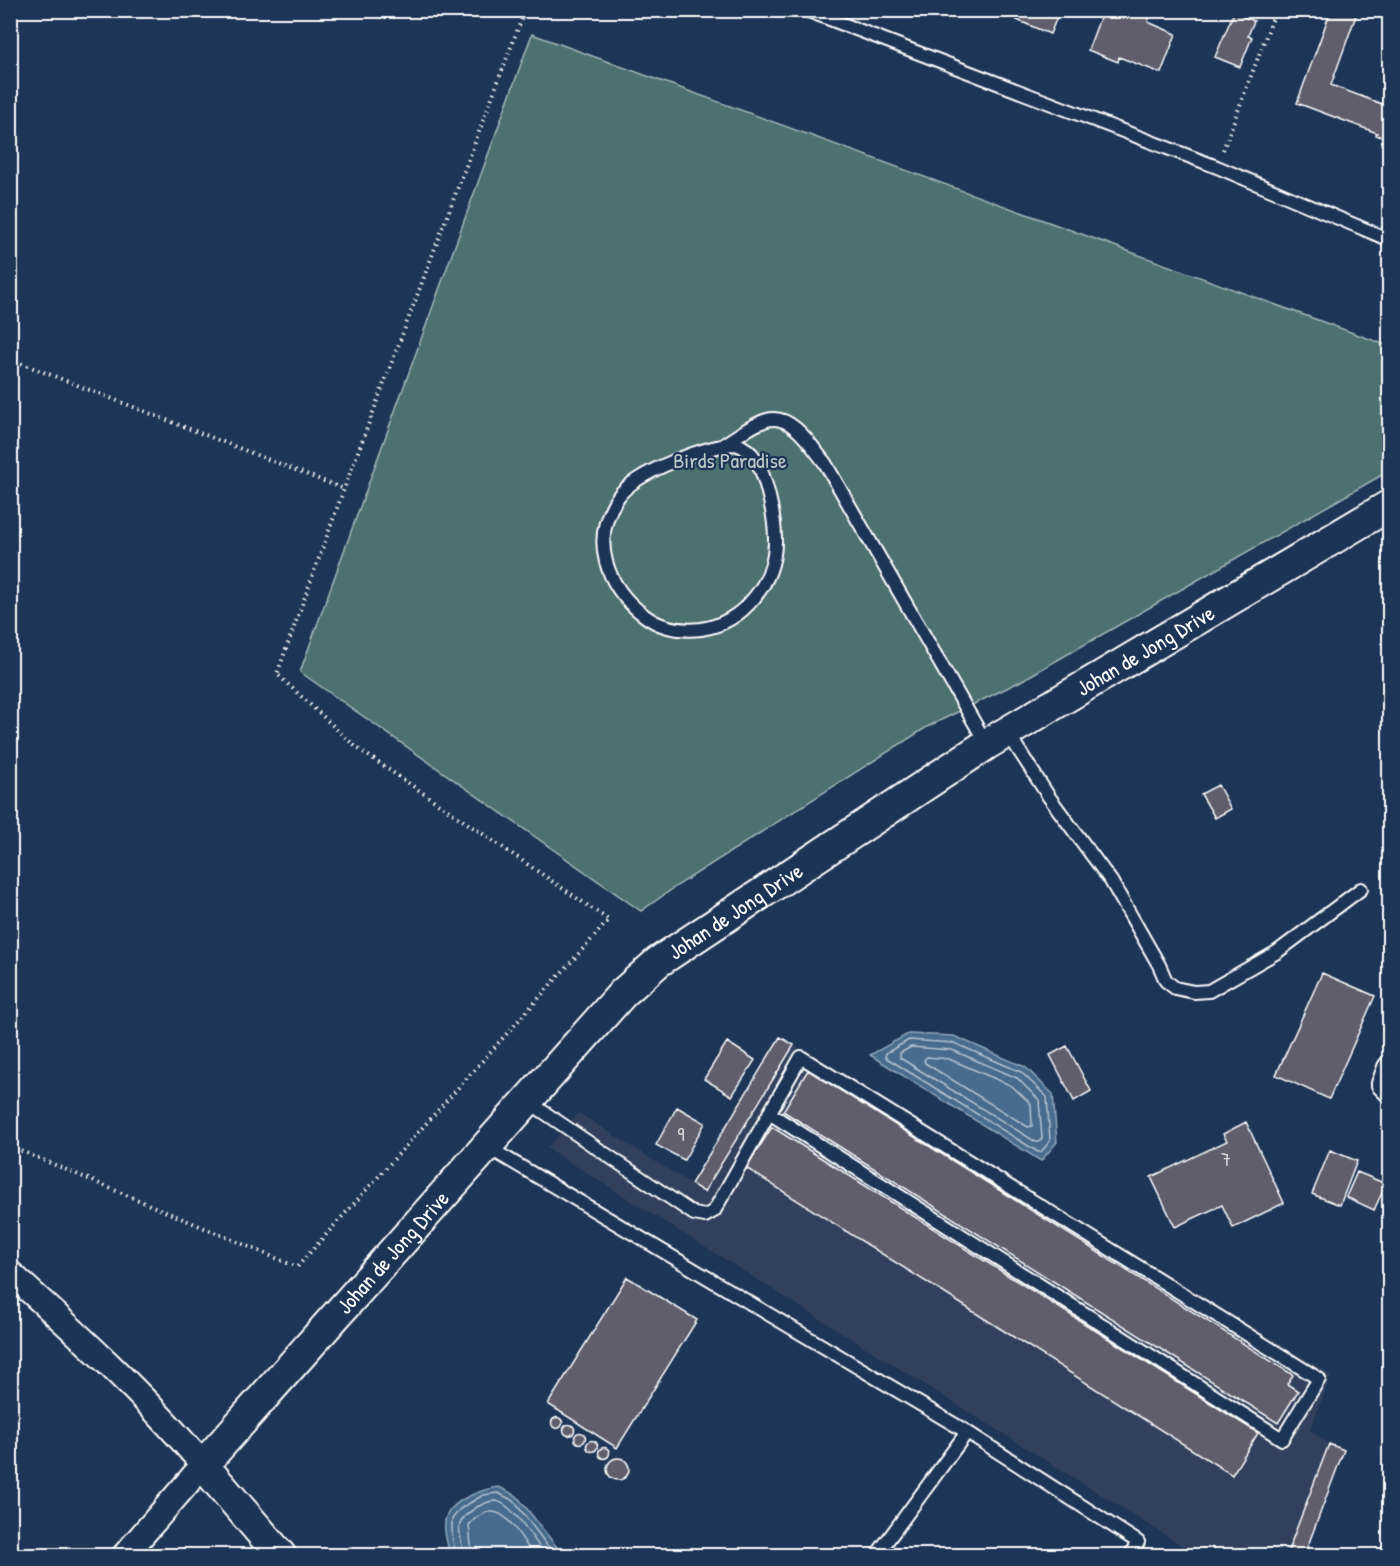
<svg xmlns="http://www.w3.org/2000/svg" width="1400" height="1566" font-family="'Patrick Hand',sans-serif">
<rect width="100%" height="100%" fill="#1d3557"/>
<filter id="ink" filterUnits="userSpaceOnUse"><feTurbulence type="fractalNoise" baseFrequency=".0167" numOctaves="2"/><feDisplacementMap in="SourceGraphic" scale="12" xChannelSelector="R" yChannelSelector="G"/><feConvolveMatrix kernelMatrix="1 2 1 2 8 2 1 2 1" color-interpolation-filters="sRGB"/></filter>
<g filter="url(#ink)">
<!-- built -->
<path fill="#31415d" d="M780,1037L1331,1375L1310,1430L1329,1444L1344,1450L1304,1555H1197L547,1148L579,1113L691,1184Z"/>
<!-- green -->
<path fill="#4e7071" stroke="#a6b8b8" stroke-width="1.5" d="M532,34L1389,346V471L1019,682L927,727L678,885L641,911L300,672Z"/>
<!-- water -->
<path fill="#466c8e" stroke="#90a7bb" stroke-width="1.5" d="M908,1034L954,1036L1025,1067L1053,1094L1057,1142L1041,1161L870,1055Z
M499,1487L517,1496L563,1555H450C448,1545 442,1528 446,1517C453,1499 483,1489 499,1487Z"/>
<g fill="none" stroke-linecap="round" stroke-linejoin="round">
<!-- shore -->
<path stroke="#b5c4d2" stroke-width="1.5" d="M909,1040L954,1043L1021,1072L1047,1097L1050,1141L1041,1152H1038L885,1057L886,1053Z
M911,1047L952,1050L1017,1078L1039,1100L1042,1138L1039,1142H1036L900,1058V1053Z
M927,1057L949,1059L1012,1086L1031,1104L1032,1126L1028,1127L925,1063L924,1060Z
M456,1556L452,1535V1519L460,1509L483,1495L498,1493L514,1501L555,1556
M463,1556C462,1529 449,1525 477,1507C483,1504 488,1501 495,1501C512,1502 535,1542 546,1556
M472,1556L469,1525C499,1490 516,1532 534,1556"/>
</g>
<!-- building -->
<path fill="#605d6c" stroke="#fff" stroke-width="1.5" d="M1007,10H1060L1050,34L1017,20L1018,18L1006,12Z
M1103,10H1135L1150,16L1148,22L1176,34L1161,73L1119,57L1118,62L1088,50Z
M1331,10H1358L1331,85L1390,107V140L1376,135L1377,133L1297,103Z
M1234,12L1254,21L1248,36L1252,37L1240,67L1215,57Z
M1218,785L1231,809L1215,818L1201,794Z
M1322,973L1375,996L1329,1099L1276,1075Z
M780,1037L794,1045L704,1192L691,1184Z
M727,1042L755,1060L732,1096L704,1079Z
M1067,1046L1091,1091L1074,1101L1050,1055Z
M808,1070L1293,1375L1287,1384L1298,1391L1278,1423L783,1111Z
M677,1107L705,1123L684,1160L656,1145Z
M1246,1122L1284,1203L1233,1228L1222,1205L1175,1227L1151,1177L1227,1141L1223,1134Z
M772,1127L1258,1433L1232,1475L746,1168Z
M1330,1150L1357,1161L1340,1205L1312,1194Z
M1357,1172L1386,1184L1374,1210L1346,1197Z
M627,1277L697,1320L617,1448L548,1404Z
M551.5 1423a5.5 5.5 0 1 1 11 0a5.5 5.5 0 1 1-11 0Z
M563.5 1430a5.5 5.5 0 1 1 11 0a5.5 5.5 0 1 1-11 0Z
M574.5 1438a5.5 5.5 0 1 1 11 0a5.5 5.5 0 1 1-11 0Z
M586.5 1446a5.5 5.5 0 1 1 11 0a5.5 5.5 0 1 1-11 0Z
M1329,1444L1344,1450L1304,1556H1286Z
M598.5 1453a5.5 5.5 0 1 1 11 0a5.5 5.5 0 1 1-11 0Z
M607 1469a11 11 0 1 1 22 0a11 11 0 1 1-22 0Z"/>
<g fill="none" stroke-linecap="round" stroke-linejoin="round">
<defs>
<path id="service" d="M806,10L1217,167L1390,240
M726,443C739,435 753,424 767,420C792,413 812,447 825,463L986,743
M736,444C755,450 761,468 766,485C771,503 775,521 775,539C776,582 743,623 701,629C682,631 661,628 645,616C606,587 589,540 618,497C635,472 706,446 736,444Z
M1007,732L1049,797L1111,881L1159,965L1166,981L1175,988L1194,992L1209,991L1277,952L1361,889
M526,1100L694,1214L705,1216L714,1211L801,1057L1319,1379L1282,1439L769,1113
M486,1146L967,1432L1138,1542L1130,1556
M876,1556L967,1432"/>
<path id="minor" d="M1390,1068L1384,1084L1390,1090
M10,1273C78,1334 145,1395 203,1465L124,1556"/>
<g id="tertiary">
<path id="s1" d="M281,1556L203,1465L623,993L658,962L987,744L1390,505"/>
</g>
</defs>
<!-- service casing -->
<use href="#service" stroke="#fff" stroke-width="16"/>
<!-- minor casing -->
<use href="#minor" stroke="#fff" stroke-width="28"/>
<!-- tertiary casing -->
<use href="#tertiary" stroke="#fff" stroke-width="34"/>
<!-- path -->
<path stroke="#fff" stroke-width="4" stroke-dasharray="1.5 4.5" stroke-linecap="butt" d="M1223,150L1276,10
M10,359L344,489
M10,1146L297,1267L609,920L357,748L277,674L344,489L525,10"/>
<!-- service -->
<use href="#service" stroke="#1d3557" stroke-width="12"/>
<!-- minor -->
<use href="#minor" stroke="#1d3557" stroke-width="24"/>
<!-- tertiary -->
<use href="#tertiary" stroke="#1d3557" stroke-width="30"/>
</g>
</g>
<g text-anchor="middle" stroke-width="4.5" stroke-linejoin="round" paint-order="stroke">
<!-- number labels -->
<g font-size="20" fill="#d7d6da">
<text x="681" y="1141">9</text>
<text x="1226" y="1166">7</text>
</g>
<!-- park labels -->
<g font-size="22" fill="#b8c6c6" stroke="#1d3557">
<text x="730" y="468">Birds Paradise</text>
</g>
<!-- street labels -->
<g font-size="22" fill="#fff" stroke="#1d3557">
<text dy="8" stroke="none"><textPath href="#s1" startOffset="1377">Johan de Jong Drive</textPath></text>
<text dy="8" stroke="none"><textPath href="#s1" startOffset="891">Johan de Jong Drive</textPath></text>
<text dy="8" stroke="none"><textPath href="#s1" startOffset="405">Johan de Jong Drive</textPath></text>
</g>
</g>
<!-- margin -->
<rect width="1400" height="1566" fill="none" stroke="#1d3557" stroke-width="36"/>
<rect x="18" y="18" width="1364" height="1530" fill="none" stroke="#fff" stroke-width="2" filter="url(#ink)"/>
</svg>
